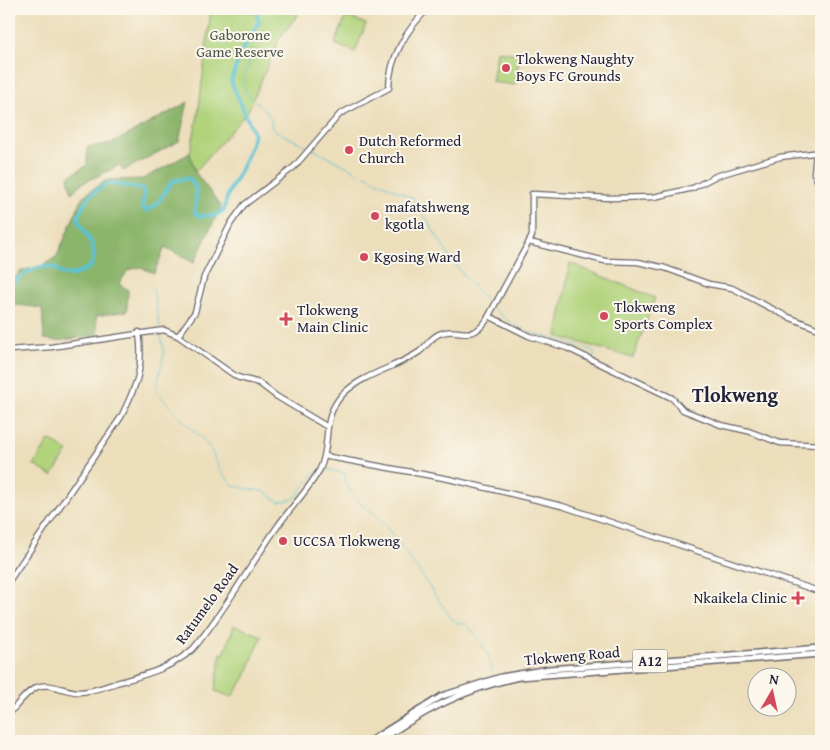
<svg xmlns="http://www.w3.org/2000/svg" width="830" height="750" font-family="'Gentium Book Plus',serif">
<rect width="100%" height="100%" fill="#fbf7ec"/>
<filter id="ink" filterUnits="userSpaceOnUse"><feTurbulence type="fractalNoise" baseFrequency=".02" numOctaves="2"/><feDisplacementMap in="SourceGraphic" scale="10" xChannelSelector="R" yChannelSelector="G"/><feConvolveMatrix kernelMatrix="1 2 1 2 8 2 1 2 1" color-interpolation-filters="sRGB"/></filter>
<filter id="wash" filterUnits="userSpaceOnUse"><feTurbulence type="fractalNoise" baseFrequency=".0096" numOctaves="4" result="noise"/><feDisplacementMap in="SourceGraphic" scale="20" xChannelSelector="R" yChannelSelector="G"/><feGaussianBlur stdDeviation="1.12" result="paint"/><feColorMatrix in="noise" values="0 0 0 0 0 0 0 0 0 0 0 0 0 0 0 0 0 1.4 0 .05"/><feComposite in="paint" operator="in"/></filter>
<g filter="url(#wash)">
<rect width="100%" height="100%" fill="#ecdebb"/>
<!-- green -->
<path fill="#b0d37c" stroke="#697a5c" d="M211,9H302L279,39L248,111L195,172L189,157L198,115Z
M346,16L366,24L355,52L335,44Z
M497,51L520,54L515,85L492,82Z
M570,263L655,298L633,358L557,336Z
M49,440L68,451L52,476L34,465Z
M234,625L262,636L245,677L232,697L215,691L221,653L224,654Z"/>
<!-- forest -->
<path fill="#8cb56c" stroke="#576c54" d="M188,102L179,141L123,171L120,165L81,184L72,193L68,177L87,165V147L113,143Z
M190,153L195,172L221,206L194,263L165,247L154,273L140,267L128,270L119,284L128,290L127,311L96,316L98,335L57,341L44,339L42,308L9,304V283L21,271L44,265L57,256L83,196L107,180L143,179Z"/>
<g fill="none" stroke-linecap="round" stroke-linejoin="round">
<!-- stream -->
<path stroke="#58c3d2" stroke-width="1" d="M249,38C256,57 241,76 244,87C250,104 272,105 272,129L308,147
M313,149L361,174
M365,175L414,199L452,261L491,307
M153,289L160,328
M494,309C510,324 529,335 550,338
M553,339L591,350L595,352L593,359
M157,385L164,353L160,332
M155,389L178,415
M179,417L204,440L212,452L220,471L234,486L265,492L279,502L294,499L316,471
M320,472L330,470L346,474L345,482L357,501L376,515L397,540L451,618L459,624L465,623C479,637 489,651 492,671"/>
<!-- river -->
<path stroke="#58c3d2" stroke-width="4" d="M9,286C20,277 35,264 51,267C55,267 58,271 61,273C72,278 82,272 91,266C99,247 87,237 78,220C84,198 89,194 109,183L143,189L144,196L142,208L147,211L157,204L172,181L189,178C201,192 195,196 195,213L199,216L216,215L224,210C226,193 235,182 242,167C247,157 251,145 254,134L231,81L241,52L259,22L255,9"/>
</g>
</g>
<g filter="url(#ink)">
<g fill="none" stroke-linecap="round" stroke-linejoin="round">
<defs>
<path id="secondary" d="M816,154L814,173L821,189
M529,242L605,261L638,262L665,268L709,284L732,288L786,316L821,330
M489,316L529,336L567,348L672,398L683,410L721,425L748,431L780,443L821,445
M178,336L195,312L204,277L231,223L244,205L294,167L340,114L389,88C389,59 407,28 428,9
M9,350L51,347L164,330L178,336L237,377L259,383L276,396L326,426
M324,456L449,479L562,506L821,592
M9,581L121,417C137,384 144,369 139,332
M9,714C17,705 26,692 37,687C52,682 64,692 79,692C91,692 104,687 116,683C145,675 170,669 193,649C224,612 248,569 275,530C289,509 308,491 320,469C332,444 320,418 343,394C363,374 395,368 419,352C426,347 430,338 439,334C459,325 469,344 486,321L532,236V194L610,198L654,197L693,188L716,176L780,157L821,152"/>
<path id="primary" d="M370,741L442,696L501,677L549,669L821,648
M379,741C425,710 464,689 519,677L821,654"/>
</defs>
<!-- secondary casing -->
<use href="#secondary" stroke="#696468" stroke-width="7"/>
<!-- primary casing -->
<use href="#primary" stroke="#696468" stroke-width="8"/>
<!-- secondary -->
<use href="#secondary" stroke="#fff" stroke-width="4.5"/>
<!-- primary -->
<use href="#primary" stroke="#fff" stroke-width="5"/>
</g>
</g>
<!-- markers -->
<g fill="#d1495b" stroke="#fbf7ec" stroke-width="2">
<circle cx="506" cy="68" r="5"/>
<circle cx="349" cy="150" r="5"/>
<circle cx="375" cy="216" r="5"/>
<circle cx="364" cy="257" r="5"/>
<circle cx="604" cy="316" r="5"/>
<path d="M283.5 311.5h5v5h5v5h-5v5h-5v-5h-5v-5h5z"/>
<circle cx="283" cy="541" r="5"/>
<path d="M795.5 590.5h5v5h5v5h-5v5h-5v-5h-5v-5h5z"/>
</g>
<g text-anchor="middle" stroke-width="4" stroke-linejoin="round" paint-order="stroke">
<!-- shield labels -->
<rect fill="#fbf7ec" stroke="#636270" stroke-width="1" x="632.5" y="649.5" width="35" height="23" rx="4"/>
<g font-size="14" font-weight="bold" fill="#22223b">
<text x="650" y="666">A12</text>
</g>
<!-- park labels -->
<g font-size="15" fill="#4d574e" stroke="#fbf7ec">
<text x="240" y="40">Gaborone<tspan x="240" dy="17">Game Reserve</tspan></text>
</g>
<!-- poi labels -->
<g font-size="15" fill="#22223b" stroke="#fbf7ec" text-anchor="start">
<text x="516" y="64">Tlokweng Naughty<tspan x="516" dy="17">Boys FC Grounds</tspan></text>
<text x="359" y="146">Dutch Reformed<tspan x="359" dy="17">Church</tspan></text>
<text x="385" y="212">mafatshweng<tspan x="385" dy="17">kgotla</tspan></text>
<text x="374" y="262">Kgosing Ward</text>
<text x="614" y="312">Tlokweng<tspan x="614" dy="17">Sports Complex</tspan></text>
<text x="297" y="315">Tlokweng<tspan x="297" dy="17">Main Clinic</tspan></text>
<text x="293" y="546">UCCSA Tlokweng</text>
<text x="787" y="603" text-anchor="end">Nkaikela Clinic</text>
</g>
<!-- street labels -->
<g font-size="15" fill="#22223b" stroke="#fbf7ec">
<text transform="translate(207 604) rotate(-54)" y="5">Ratumelo Road</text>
<text transform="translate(572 656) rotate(-5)" y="5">Tlokweng Road</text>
</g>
<!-- district labels -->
<g font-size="20" font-weight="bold" fill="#22223b" stroke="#fbf7ec">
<text x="735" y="402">Tlokweng</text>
</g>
</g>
<!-- margin -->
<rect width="830" height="750" fill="none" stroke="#fbf7ec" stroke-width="30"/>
<!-- north arrow -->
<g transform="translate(772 692) rotate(9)"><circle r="24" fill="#fbf7ec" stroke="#a4a2a5"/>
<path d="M0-4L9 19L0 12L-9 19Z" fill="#d1495b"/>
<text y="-8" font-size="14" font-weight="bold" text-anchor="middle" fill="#22223b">N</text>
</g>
</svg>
